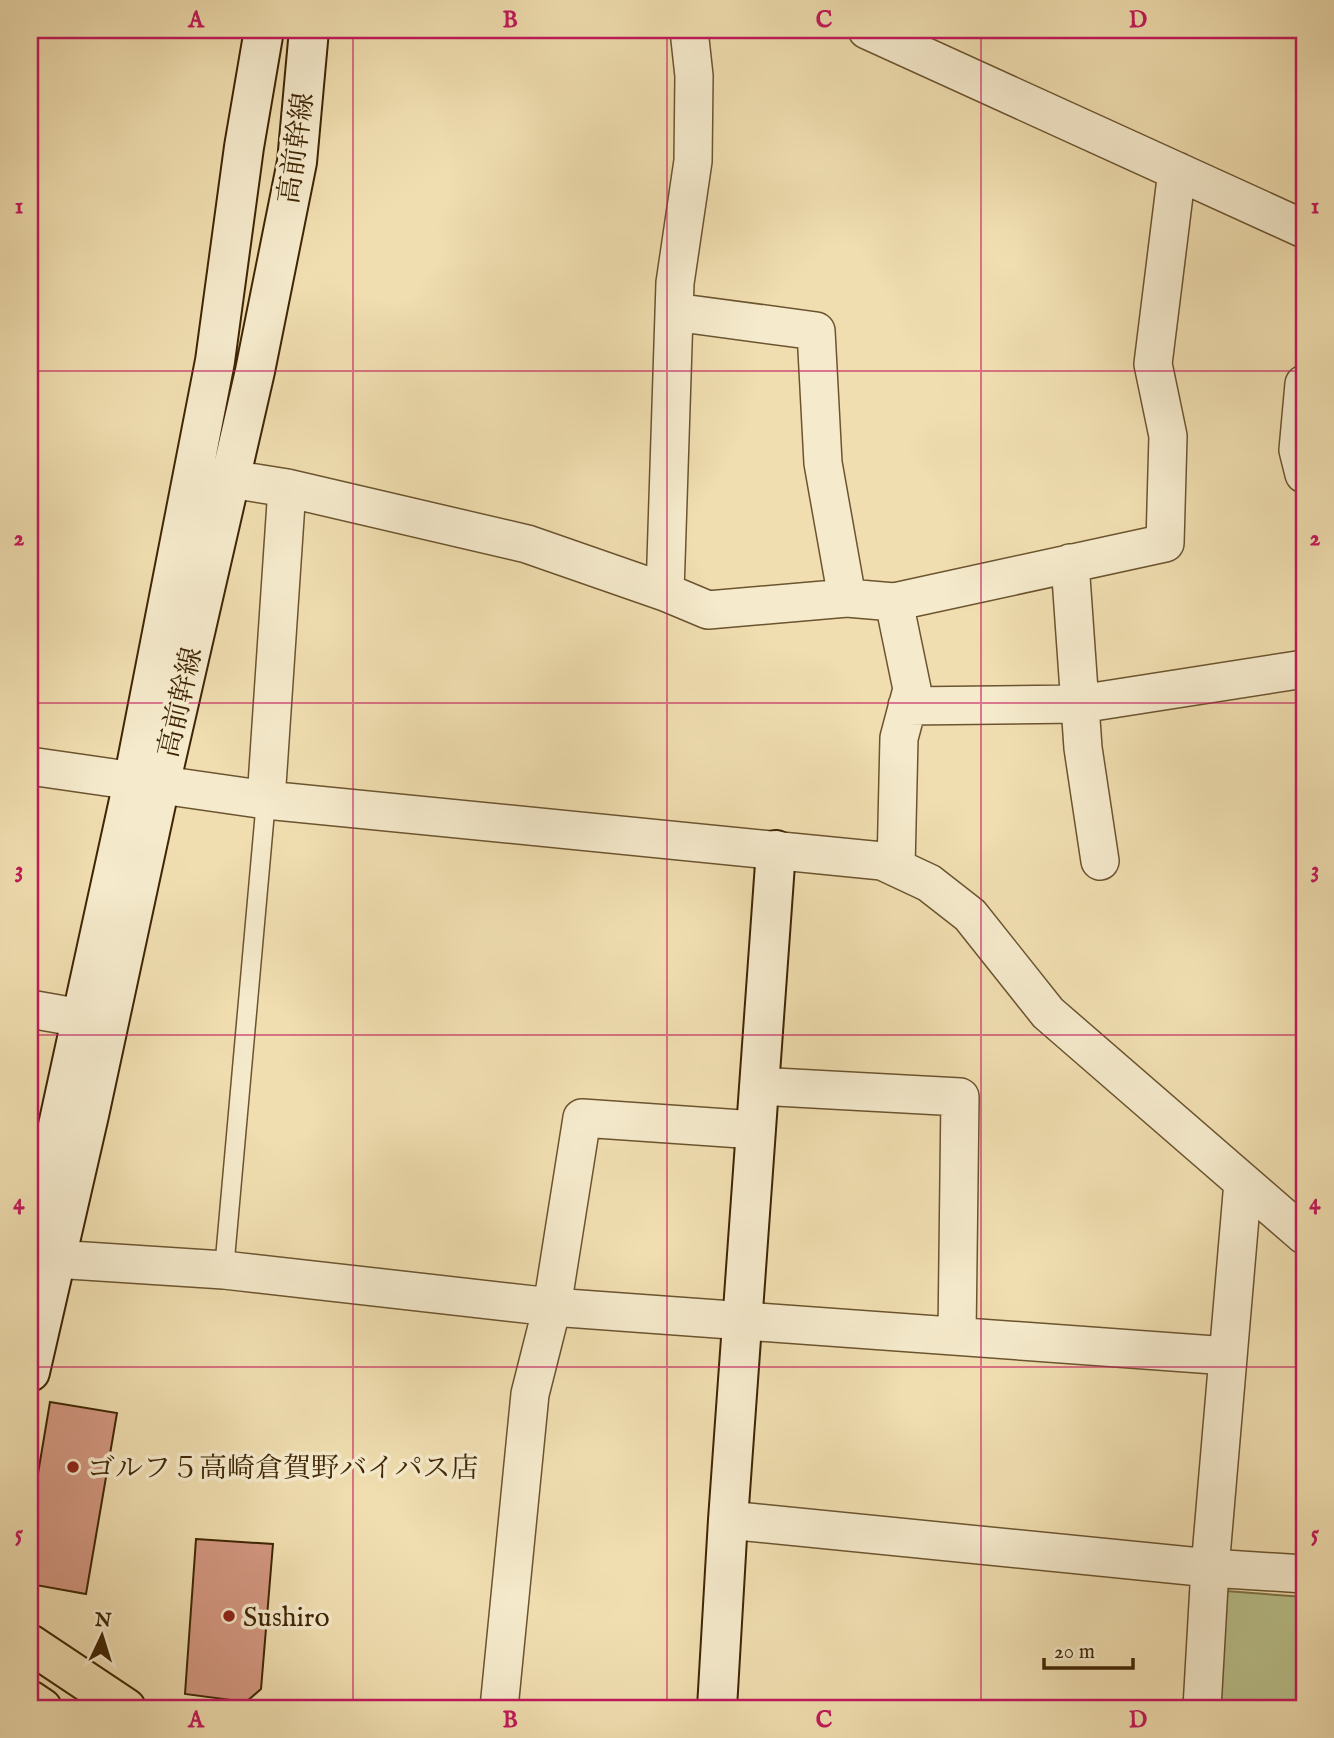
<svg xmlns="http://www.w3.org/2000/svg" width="1334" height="1738" font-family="'IM FELL English','Noto Serif JP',serif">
<rect width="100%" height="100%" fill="#f0deb0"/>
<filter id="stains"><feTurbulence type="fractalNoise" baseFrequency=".00286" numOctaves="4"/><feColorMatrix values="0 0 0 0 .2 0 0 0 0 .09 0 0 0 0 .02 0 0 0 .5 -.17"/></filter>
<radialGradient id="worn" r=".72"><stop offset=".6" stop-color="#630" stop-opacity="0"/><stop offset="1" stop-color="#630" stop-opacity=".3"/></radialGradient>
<!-- green -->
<path fill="#b9c18c" stroke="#7c7448" stroke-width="2" d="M1226,1591L1304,1597V1708H1219Z"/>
<!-- building -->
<path fill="#d49882" stroke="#3f2604" stroke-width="2" d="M50,1402L117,1413L86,1594L30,1584V1521Z
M196,1539L273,1544L261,1689L246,1702L185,1694Z"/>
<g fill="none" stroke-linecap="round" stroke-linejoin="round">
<defs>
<path id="lane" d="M224,1270L266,800"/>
<path id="street" d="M867,30L1304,229
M674,312L816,331L823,463L847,598
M1304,384L1298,450L1304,474
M230,479L287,488L527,544L665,592L708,610L847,598L894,602L1165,543L1168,436L1153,364L1177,171
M1070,563L1083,748L1100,861
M665,592L675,283L693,161L694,76L689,30
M894,602L912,689L899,738L896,867
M907,706L1080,704L1304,669
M30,766L266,800L882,861L929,883L970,915L1048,1013L1304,1235
M266,800L287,488
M30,1009L81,1018
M759,1086L960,1097L957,1336
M30,1254L54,1259L224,1270L552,1307L582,1118L756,1130
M728,1520L1210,1568L1304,1574
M499,1708L530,1394L552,1307L1228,1356
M1202,1708L1210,1568L1243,1182"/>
<path id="secondary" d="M35,1231L133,782L215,361L244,147L264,30
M30,1372L89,1115L160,785L255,371L297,162L309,30
M717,1708L728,1520L776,850"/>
<path id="highway" d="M30,1644L126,1708
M30,1700L42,1708"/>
</defs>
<!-- lane casing -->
<use href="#lane" stroke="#6b542f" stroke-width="21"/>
<!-- street casing -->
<use href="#street" stroke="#6b542f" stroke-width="40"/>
<!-- secondary casing -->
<use href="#secondary" stroke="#3f2604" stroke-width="42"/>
<!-- highway casing -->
<use href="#highway" stroke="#3f2604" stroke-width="42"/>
<!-- lane -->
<use href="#lane" stroke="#f5eacc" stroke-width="18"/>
<!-- street -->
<use href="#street" stroke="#f5eacc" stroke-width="37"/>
<!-- secondary -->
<use href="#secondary" stroke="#f5eacc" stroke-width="38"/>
<!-- highway -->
<use href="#highway" stroke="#f0deb0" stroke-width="38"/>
</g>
<!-- grid -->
<path fill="none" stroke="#c2185b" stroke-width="2" stroke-opacity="0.55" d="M353,30V1708M667,30V1708M981,30V1708M30,371H1304M30,703H1304M30,1035H1304M30,1367H1304"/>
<!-- markers -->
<g fill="#8f2418" stroke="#f5eacc" stroke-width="2.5">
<circle cx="73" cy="1467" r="7"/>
<circle cx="229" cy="1616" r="7"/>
</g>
<g text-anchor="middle" stroke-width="7" stroke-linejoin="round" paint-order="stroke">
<!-- street labels -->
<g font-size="28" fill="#3f2604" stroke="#f5eacc">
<text transform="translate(295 148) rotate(-82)" y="10">高前幹線</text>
<text transform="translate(179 702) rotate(-77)" y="10">高前幹線</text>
</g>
<!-- poi labels -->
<g font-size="28" fill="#3f2604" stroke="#f5eacc" text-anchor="start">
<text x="87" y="1477">ゴルフ５高崎倉賀野バイパス店</text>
<text x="243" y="1626">Sushiro</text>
</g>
</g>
<!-- margin -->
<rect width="1334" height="1738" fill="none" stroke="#f0deb0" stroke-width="77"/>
<!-- north arrow -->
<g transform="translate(102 1636) rotate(4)" stroke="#f5eacc" stroke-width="5" paint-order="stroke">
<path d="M0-5L12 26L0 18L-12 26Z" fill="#3f2604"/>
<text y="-10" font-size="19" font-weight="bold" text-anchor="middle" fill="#3f2604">N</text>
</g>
<!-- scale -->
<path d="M1044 1658v10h89v-10" fill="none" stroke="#3f2604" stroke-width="3.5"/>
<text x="1054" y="1658" font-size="21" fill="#3f2604" stroke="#f5eacc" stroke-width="5" paint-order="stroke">20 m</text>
<rect x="38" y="38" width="1258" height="1662" fill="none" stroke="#c2185b" stroke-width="2.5"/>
<g font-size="23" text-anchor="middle" font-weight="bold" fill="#c2185b">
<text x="196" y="27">A</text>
<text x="510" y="27">B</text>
<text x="824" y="27">C</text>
<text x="1138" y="27">D</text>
<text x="19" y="213">1</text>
<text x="1315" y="213">1</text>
<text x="19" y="545">2</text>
<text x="1315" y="545">2</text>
<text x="19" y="877">3</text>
<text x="1315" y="877">3</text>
<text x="19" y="1209">4</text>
<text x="1315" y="1209">4</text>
<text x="19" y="1541">5</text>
<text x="1315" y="1541">5</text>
<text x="196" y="1727">A</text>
<text x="510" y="1727">B</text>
<text x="824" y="1727">C</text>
<text x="1138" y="1727">D</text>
</g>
<rect width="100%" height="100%" filter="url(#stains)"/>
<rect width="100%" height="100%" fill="url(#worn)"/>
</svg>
